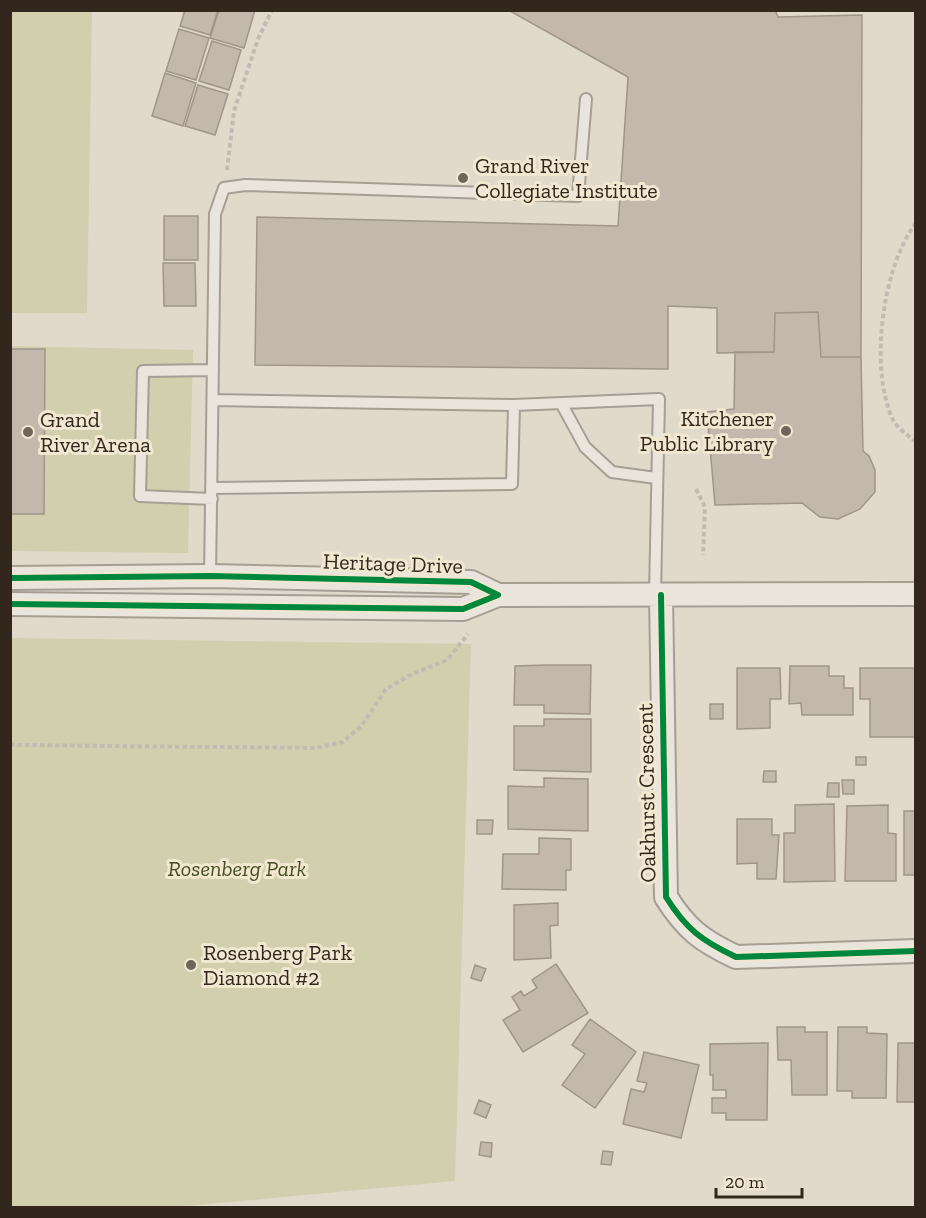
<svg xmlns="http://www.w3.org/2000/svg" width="926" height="1218" font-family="'Zilla Slab',serif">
<rect width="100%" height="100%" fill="#e1d9ca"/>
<!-- green -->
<path fill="#d1cfad" d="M11,10L92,11L87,313H11Z
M11,346L193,350L188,553L11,551Z
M11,638L471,644L455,1181L177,1207H11Z"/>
<!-- building -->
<path fill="#c4b7ac" stroke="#a1958a" stroke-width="1.5" d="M185,10H218L210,35L180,26Z
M219,10H255L244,48L210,38Z
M508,10H775L778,17L862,15L861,357H821L818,312L775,313L774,352L717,353V308L668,306V369L255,365L257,217L618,226L628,77Z
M179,29L209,38L196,80L166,71Z
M212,41L241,50L229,90L199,81Z
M165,73L196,83L183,126L152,116Z
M198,85L228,94L215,135L185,126Z
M164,216H198V260H164Z
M163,263H195L196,306H164Z
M818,312L821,357H861L863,451L869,456L875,470V492L860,509L838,519L820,517L802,503L715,505L707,412L734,409L735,352H774L775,313Z
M10,349H45L44,514H10Z
M547,665H591L590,714L544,713V705H514L515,666Z
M790,666H829V676H844V688H853V715H802L801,703L789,704Z
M737,668H780L781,699H770V728L737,729Z
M860,668H916V737H870V699H860Z
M710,704H723V719H710Z
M544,719H591V772L514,770V726H544Z
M856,757H866V765H856Z
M764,771H776V782H763Z
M544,778L588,779V831L508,829V786L544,787Z
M842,780H854V794H843Z
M828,783H839V797H827Z
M834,804L835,881L784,882V833H795V805Z
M888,805V833L896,834V881H845L847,806Z
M904,811H916V875H904Z
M737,819H772V835H779L776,879H757V863L737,864Z
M477,820H493L492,834H477Z
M539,838L571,839V870H566V890L502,889L503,854H539Z
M558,903V925L550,926L551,958L514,960V905Z
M556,964L588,1013L523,1052L503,1020L520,1010L512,997L521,991L524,996L537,988L532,980Z
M475,965L486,969L481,981L471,978Z
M590,1019L636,1052L595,1108L562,1085L585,1054L572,1045Z
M777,1027H805V1032H827V1095H792L791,1060H778Z
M838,1027H867V1033L887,1034L886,1098H852V1091H837Z
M768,1043L767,1120H726V1113H712V1098H726V1090H713V1075H710V1044Z
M898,1043H916V1102H897Z
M644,1052L699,1065L681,1138L623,1124L631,1089L644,1092L647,1083L637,1081Z
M479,1100L491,1105L486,1118L474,1113Z
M481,1142L492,1143L491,1157L479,1155Z
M603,1151L613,1152L611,1165L601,1164Z"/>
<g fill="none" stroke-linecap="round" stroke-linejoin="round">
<defs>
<path id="lane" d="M561,403L585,447L612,472L656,478
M514,405L659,399L655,595
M211,488L512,484L514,405L213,400
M212,499L140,496L143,371L213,370
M210,576L215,214L224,188L245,185L578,196L586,99"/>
<path id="street" d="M10,578L210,576L471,582L498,595
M661,595L666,897C686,929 702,941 736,957L916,951
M10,604L463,609L498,595L916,594"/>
</defs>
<!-- lane casing -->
<use href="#lane" stroke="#a69e94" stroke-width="14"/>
<!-- street casing -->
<use href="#street" stroke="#a69e94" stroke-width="26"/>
<!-- path -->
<path stroke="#c2bbb3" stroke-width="4" stroke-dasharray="4.5 3" stroke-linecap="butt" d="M227,170L234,111L258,39L272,10
M916,223C882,267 869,369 893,420C897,428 909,436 916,442
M696,489L705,507L703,555
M10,745L316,748L343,742L362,725L386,689L412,674L447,660L468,634"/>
<!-- lane -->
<use href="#lane" stroke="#eae5dc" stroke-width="10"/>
<!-- street -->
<use href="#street" stroke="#eae5dc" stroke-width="22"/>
<defs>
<path id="cycleway" d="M10,578L210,576L471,582L498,595
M661,595L666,897C686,929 702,941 736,957L916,951
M10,604L463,609L498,595"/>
</defs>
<!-- cycleway casing -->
<use href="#cycleway" stroke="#f2e7d0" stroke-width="10"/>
<!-- cycleway -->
<use href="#cycleway" stroke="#00873e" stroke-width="6"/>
</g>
<!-- markers -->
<g fill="#70655a" stroke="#f2e7d0" stroke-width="2">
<circle cx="463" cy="178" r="6"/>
<circle cx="786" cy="431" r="6"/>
<circle cx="28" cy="432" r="6"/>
<circle cx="191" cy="965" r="6"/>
</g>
<g text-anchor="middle" stroke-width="6" stroke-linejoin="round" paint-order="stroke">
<!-- poi labels -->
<g font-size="22" fill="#33271d" stroke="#f2e7d0" text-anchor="start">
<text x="475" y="173">Grand River<tspan x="475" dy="25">Collegiate Institute</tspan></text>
<text x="774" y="426" text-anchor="end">Kitchener<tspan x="774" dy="25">Public Library</tspan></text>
<text x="40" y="427">Grand<tspan x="40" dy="25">River Arena</tspan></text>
<text x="203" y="960">Rosenberg Park<tspan x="203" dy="25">Diamond #2</tspan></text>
</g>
<!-- street labels -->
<g font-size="22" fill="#33271d" stroke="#f2e7d0">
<text transform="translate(393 563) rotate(2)" y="8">Heritage Drive</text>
<text transform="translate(646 793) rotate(-91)" y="8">Oakhurst Crescent</text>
</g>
<!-- park labels -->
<g font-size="22" font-style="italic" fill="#464e25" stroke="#f2e7d0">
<text x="237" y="876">Rosenberg Park</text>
</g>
</g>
<!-- border -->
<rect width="926" height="1218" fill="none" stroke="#33271d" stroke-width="24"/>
<!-- scale -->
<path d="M716 1188v9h86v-9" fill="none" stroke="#33271d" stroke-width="3"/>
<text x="725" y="1188" font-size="18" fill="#33271d" stroke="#f2e7d0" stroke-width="4.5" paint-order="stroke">20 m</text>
</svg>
